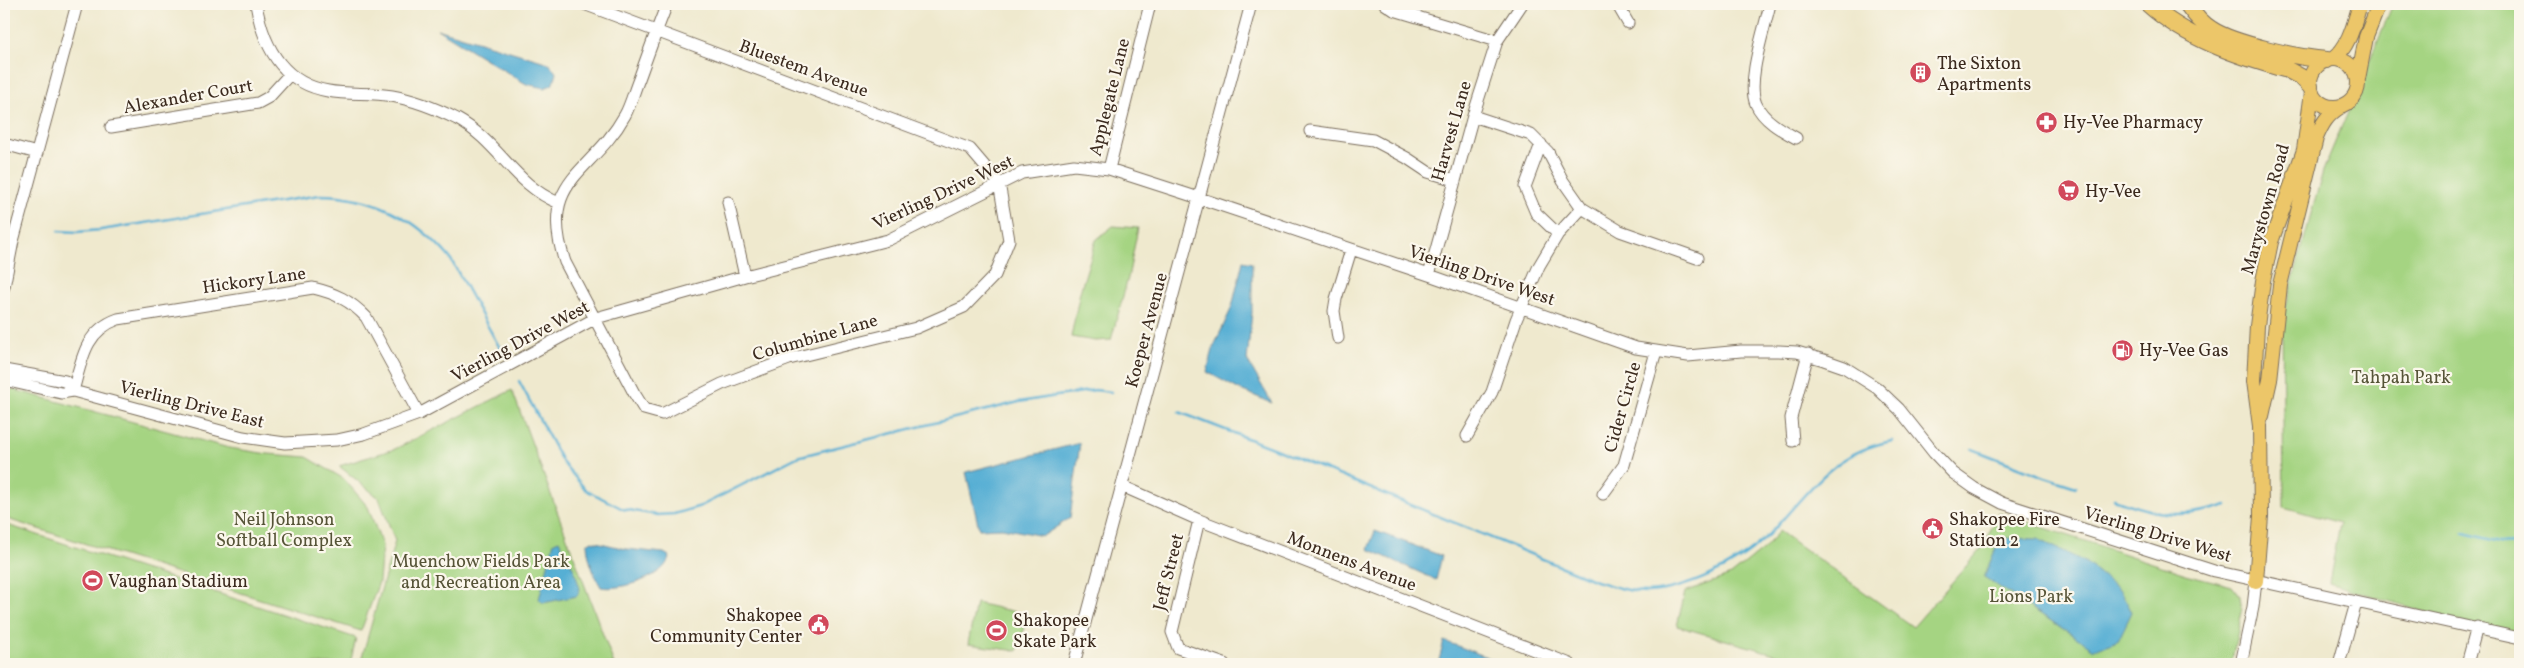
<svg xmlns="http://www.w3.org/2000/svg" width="2524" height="668" font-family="Vollkorn,serif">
<rect width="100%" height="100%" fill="#fbf7ec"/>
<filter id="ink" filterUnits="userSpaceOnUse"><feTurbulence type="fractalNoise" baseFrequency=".02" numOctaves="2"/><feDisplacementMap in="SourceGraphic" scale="10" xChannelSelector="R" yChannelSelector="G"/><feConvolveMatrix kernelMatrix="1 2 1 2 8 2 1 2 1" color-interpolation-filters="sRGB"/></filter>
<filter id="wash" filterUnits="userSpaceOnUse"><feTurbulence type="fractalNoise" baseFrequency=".0096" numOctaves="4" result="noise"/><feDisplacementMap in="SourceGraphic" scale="20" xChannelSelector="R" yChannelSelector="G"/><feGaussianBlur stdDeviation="1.12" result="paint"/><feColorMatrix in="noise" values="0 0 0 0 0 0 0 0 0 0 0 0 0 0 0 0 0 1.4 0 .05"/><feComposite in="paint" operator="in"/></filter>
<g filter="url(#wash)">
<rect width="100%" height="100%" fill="#efe9ce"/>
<!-- green -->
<path fill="#a5d482" stroke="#707f50" d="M2393,4H2520V638L2465,624L2329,583L2340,523L2284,507L2282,320L2323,171Z
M1113,226L1138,228L1128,278L1111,340L1095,341L1071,337L1080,292L1096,240Z
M4,387L229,448L268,454L307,457L344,479L368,507L382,545L379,582L361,631L4,518Z
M512,390L614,664H360L395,541L379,498L339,466L395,449Z
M1999,513L2186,574L2232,586L2240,596L2242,612L2231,664H1809L1677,626L1685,592L1731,575L1764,549L1779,531L1913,627L1981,549Z
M4,524L356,638L350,664H4Z
M976,603L1029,615L1017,651L968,644Z"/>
<!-- water -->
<path fill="#57afd4" stroke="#496c79" d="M437,29L549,63L557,74L552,85L544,88L526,84Z
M1243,261L1252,263V313L1247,360L1272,403L1238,389L1207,372L1214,346L1232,307Z
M1080,443L1070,518L1043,536L1002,528L979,529L966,472Z
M1375,531L1442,556L1436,580L1368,549Z
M2000,538L2038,539L2085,562L2120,590L2132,612L2118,641L2094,649L1984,577Z
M559,540L575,572L580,589L577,596L543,603L539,599L554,542Z
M592,541L626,549L664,553L669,556C668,577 618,591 601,587C593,573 588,559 587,544Z
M1444,641L1506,664H1438Z"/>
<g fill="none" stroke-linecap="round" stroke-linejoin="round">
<!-- stream -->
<path stroke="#57afd4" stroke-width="2.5" d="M59,231L77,232L101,230L320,195C373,195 416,218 450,258L501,350
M519,381L563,463L586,490L623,509L657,515L674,514L701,506L797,457L1019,402L1095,390L1111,392
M1179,412L1275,449L1596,581C1612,586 1630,592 1647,592C1686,590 1736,567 1763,540C1807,498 1825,454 1892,441
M1972,449L2045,477L2076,487
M2114,499C2157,515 2182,520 2227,505
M2464,533L2520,547"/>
</g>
</g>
<g filter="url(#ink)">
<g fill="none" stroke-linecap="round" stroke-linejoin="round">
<defs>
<path id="minor" d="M256,4C263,45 282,83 328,91C349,95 371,92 392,96C415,100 437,109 457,119C499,142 514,185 559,203
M584,4L970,149L999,183L1009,240L995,275L964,307L916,328L789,359L722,384L662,414L644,409L634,393L565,262C537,178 592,175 625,115C631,104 634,91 639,79C648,54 657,29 667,4
M1385,4L1394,10L1497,41
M1617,4L1628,23
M1770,4C1765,28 1746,81 1756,104C1763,120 1781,130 1796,138
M1473,116L1531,135L1548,152L1563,181L1582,208L1620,231L1697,258
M111,127L258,103L269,97L290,74
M1310,131L1373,140L1407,158L1428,172L1455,180
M4,144L37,153
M1541,144L1525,187L1536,213L1558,234
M1109,169L1150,4
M728,202L745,276
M1429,275L1473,116L1497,41L1522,4
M4,287L13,241L77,4
M1338,338L1334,311L1336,299L1351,250
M4,370L65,381L73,391
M4,380L61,393L73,391L243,437L285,443L337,440L364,434L419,414L596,318L745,276L888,240L1022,173L1074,165L1109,169L1199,198L1429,275L1636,348L1688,356L1741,351H1779L1797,352L1824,360L1844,367L1877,388L1899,409L1934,453L1953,473L1974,488L2002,503L2214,571L2520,638
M73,391C82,359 85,331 118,319L313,288C335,293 351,301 366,317L419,414
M1467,436L1492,392L1516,320L1539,266L1558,234L1582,208
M1793,441L1791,418L1808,354
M1122,486L1199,520L1570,664
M1603,494L1624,465L1656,352
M1199,520L1172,632L1178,648L1224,664
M1074,664L1251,4
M2241,664L2253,607L2256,581
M2339,664L2356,603
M2467,664L2477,627"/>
<path id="major" d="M2310 83a24 24 0 1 1 48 0a24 24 0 1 1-48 0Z
M2333,59C2350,46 2354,23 2360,4
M2358,79L2366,37L2379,4
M2262,416L2270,380L2280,285L2316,138C2322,124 2327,115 2340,107
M2256,581L2261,516L2260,426L2254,381L2257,326L2263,281L2271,242L2304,150L2312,92"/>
<path id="highway" d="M2148,4C2187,39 2238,56 2288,70L2301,77L2310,86
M2187,4C2194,14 2201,23 2211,29C2233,44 2300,58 2327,60"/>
</defs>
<!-- minor casing -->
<use href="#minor" stroke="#7a6d5c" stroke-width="13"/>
<!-- major casing -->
<use href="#major" stroke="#7a6d5c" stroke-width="16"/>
<!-- highway casing -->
<use href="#highway" stroke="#7a6d5c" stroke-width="18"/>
<!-- minor -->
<use href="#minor" stroke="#fff" stroke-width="11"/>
<!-- major -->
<use href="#major" stroke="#ecc669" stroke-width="14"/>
<!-- highway -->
<use href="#highway" stroke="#ecc669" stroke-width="16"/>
</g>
</g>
<!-- icons -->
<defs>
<symbol id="building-disc" viewBox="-11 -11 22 22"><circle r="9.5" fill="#d1495b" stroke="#fbf7ec"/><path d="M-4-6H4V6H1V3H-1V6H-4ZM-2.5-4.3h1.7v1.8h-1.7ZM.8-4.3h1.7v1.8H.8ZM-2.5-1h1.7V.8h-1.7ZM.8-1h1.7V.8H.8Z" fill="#fff"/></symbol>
<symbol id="pharmacy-disc" viewBox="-11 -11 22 22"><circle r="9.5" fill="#d1495b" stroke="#fbf7ec"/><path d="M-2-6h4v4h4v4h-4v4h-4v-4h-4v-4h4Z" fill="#fff"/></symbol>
<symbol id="supermarket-disc" viewBox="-11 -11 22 22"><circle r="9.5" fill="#d1495b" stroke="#fbf7ec"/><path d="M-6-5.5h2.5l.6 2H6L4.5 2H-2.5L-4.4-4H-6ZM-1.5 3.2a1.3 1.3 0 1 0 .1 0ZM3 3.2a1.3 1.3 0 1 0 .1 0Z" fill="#fff"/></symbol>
<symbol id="fuel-disc" viewBox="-11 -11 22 22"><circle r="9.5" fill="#d1495b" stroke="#fbf7ec"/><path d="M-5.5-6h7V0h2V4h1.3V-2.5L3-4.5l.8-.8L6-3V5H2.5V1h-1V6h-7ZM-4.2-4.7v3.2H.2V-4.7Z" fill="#fff"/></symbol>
<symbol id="civic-disc" viewBox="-11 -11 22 22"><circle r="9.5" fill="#d1495b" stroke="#fbf7ec"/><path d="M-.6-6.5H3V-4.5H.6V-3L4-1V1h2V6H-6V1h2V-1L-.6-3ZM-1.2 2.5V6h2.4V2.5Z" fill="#fff"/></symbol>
<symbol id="stadium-disc" viewBox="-11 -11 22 22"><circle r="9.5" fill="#d1495b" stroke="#fbf7ec"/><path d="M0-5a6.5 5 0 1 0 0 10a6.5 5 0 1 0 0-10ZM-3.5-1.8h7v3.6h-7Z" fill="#fff"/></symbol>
</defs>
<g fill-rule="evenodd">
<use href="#building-disc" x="1908" y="60" width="25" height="25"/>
<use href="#pharmacy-disc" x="2034" y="110" width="25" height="25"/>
<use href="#supermarket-disc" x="2056" y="178" width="25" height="25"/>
<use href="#fuel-disc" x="2110" y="338" width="25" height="25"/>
<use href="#civic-disc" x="1920" y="516" width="25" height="25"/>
<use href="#stadium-disc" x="80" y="568" width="25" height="25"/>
<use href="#civic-disc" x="806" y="612" width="25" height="25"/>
<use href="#stadium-disc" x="984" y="618" width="25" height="25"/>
</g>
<g text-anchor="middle" stroke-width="4.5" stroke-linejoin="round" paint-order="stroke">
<!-- poi labels -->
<g font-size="18" fill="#3b2a1e" stroke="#fbf7ec" text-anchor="start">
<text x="1937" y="69">The Sixton<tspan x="1937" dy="21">Apartments</tspan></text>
<text x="2063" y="128">Hy-Vee Pharmacy</text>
<text x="2085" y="197">Hy-Vee</text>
<text x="2139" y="356">Hy-Vee Gas</text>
<text x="1949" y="525">Shakopee Fire<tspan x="1949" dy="21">Station 2</tspan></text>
<text x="108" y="587">Vaughan Stadium</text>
<text x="802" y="621" text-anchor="end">Shakopee<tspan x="802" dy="21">Community Center</tspan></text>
<text x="1013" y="626">Shakopee<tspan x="1013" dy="21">Skate Park</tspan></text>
</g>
<!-- street labels -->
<g font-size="18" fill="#3b2a1e" stroke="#fbf7ec">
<text transform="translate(804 68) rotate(20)" y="6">Bluestem Avenue</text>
<text transform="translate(188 96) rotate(-10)" y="6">Alexander Court</text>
<text transform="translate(1109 97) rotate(-76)" y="6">Applegate Lane</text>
<text transform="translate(1451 131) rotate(-74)" y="6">Harvest Lane</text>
<text transform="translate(943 192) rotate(-25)" y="6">Vierling Drive West</text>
<text transform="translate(2265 209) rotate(-74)" y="6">Marystown Road</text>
<text transform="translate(1482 275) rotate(19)" y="6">Vierling Drive West</text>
<text transform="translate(254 280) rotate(-8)" y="6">Hickory Lane</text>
<text transform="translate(1146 330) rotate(-75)" y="6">Koeper Avenue</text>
<text transform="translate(815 337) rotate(-16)" y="6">Columbine Lane</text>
<text transform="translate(520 341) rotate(-28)" y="6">Vierling Drive West</text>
<text transform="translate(192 404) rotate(14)" y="6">Vierling Drive East</text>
<text transform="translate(1622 407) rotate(-74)" y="6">Cider Circle</text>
<text transform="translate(2158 534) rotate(17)" y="6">Vierling Drive West</text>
<text transform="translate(1352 561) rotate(21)" y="6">Monnens Avenue</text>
<text transform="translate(1168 572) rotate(-76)" y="6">Jeff Street</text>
</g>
<!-- park labels -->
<g font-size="18" fill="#565437" stroke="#fbf7ec">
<text x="2401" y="383">Tahpah Park</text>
<text x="284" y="525">Neil Johnson<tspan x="284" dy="21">Softball Complex</tspan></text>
<text x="481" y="567">Muenchow Fields Park<tspan x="481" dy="21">and Recreation Area</tspan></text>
<text x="2031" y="602">Lions Park</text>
</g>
</g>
<!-- margin -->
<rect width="2524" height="668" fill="none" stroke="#fbf7ec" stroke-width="20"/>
</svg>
